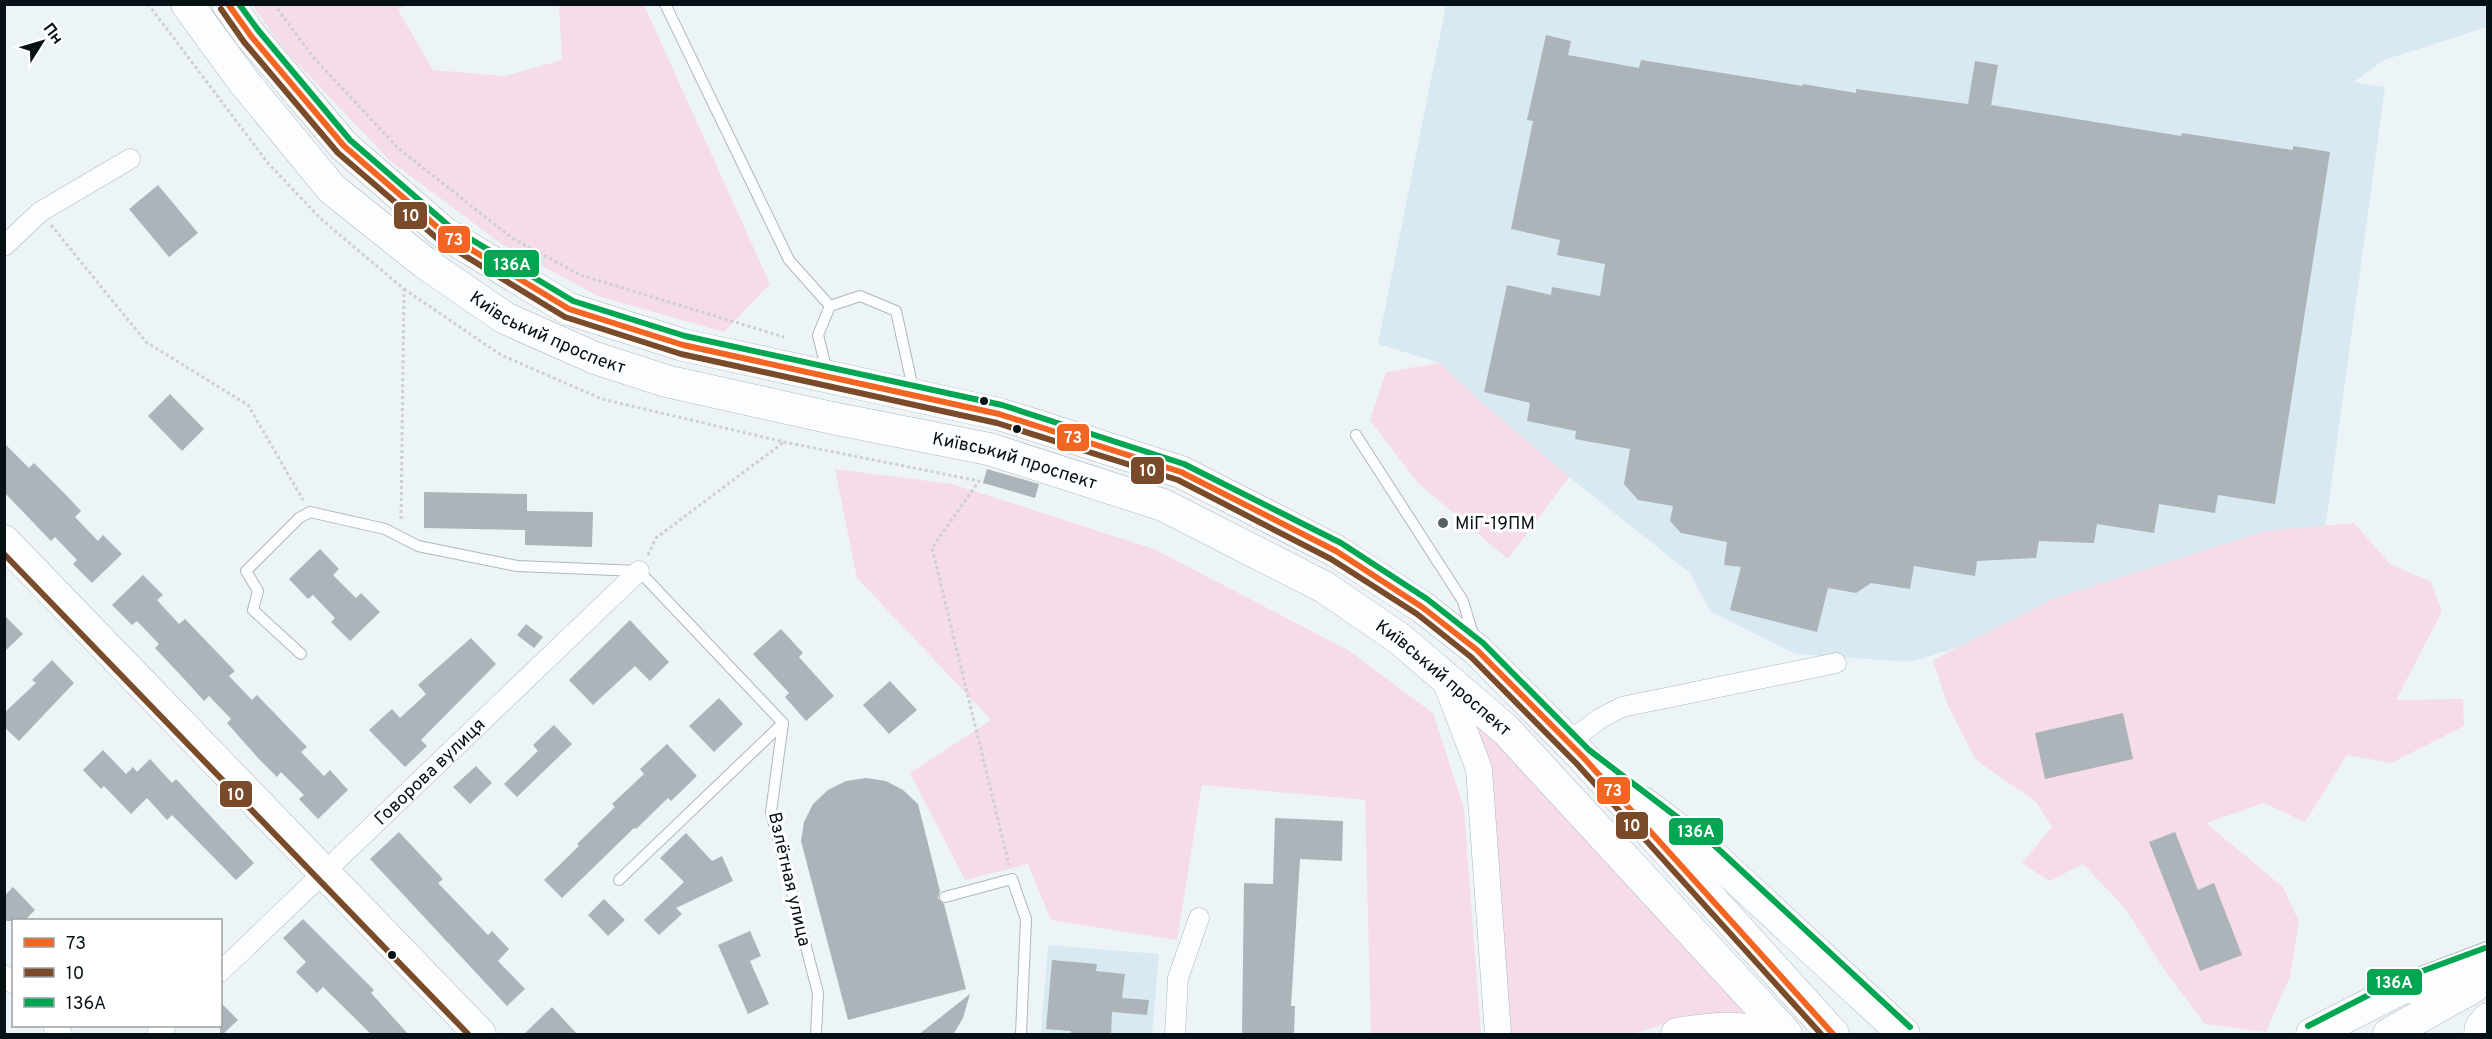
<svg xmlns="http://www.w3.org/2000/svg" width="2492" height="1039" font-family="Overpass,sans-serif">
<rect width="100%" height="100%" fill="#edf4f8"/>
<!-- built -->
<path fill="#d9e9f1" d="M1446,5H2487V27L2384,60L2354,82L2385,87L2321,560L2257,553L1911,662L1795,654L1710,611L1690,573L1569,477L1472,394L1440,363L1378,344Z
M1048,945L1159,954L1152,1034H1041Z"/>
<!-- green -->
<path fill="#f6dbe9" d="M252,5H404L398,10L433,70L505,76L562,60L559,5H644L770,284L724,332L598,296L503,245L389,160L284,49Z
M1440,363L1472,394L1569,477L1508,559L1418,483L1370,420L1386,372Z
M835,469L952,484L1154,549L1348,650L1433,713L1464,808L1481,1034H1371L1365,800L1202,785L1177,940L1051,920L1028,864L965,880L910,773L991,720L857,578Z
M2354,523L2390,564L2431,582L2442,611L2396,700L2463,699L2464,726L2391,763L2347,755L2305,822L2264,803L2206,823L2283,887L2299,922L2290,976L2266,1032L2205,1024L2163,968L2125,908L2083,864L2050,881L2022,863L2052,827L2036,802L1976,760L1948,706L1933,660L2053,599L2265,531Z
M1466,713L1518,763L1767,1031L1676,1021L1630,1034H1505Z"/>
<!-- building -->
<path fill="#acb4b9" d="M1546,35L1571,41L1568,55L1639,68L1641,60L1803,86V84L1856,93V89L1968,104L1975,61L1998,65L1991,105L2181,136L2182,133L2293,150V146L2330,152L2275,504L2218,495L2215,513L2159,504L2154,533L2097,524L2094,543L2039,541L2036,558L1977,561L1975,576L1914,566L1910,589L1871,583L1856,593L1828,588L1817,632L1730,610L1741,567L1724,565L1727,542L1681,533L1670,521L1673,506L1638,500L1624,484L1630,449L1575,439L1576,431L1527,421L1530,403L1484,392L1507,285L1551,295L1552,287L1600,296L1605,264L1557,255L1560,240L1511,229L1533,121L1527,120Z
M158,185L198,233L169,257L129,209Z
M170,394L204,429L182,451L148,416Z
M4,443L29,468L34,463L67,496L81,511L75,517L98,541L103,535L122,554L92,583L73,564L77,560L55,537L51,541L4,492Z
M987,469L1039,484L1035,498L983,483Z
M424,492L527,494V511L593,512L592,547L525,545V530L424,528Z
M320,549L339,569L333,575L356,598L361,593L380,612L350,641L331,622L335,618L313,595L308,599L289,579Z
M143,575L163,595L157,600L179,624L185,619L235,671L229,676L252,700L257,695L307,747L301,752L324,776L330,770L348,790L318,819L299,799L304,795L281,772L277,777L257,757L227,723L231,719L209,696L204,701L185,680L155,648L159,644L137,621L132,625L112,605Z
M4,615L23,634L4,652Z
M630,620L669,662L650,681L635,666L593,705L569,680Z
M526,624L543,637L534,648L517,635Z
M781,629L803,653L799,657L834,696L806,721L785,697L789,693L753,654Z
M471,638L496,664L421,740L427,746L405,767L369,730L392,709L400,718L426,694L418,685Z
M52,660L74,683L19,741L4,727V713L36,683L32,680Z
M890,681L917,710L889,734L863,705Z
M719,698L743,724L714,752L689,726Z
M2123,713L2133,759L2045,779L2035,733Z
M554,725L572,744L517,797L504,784L538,751L533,745Z
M667,744L697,776L671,801L668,798L636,829L634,828L562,898L544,880L579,846L577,844L615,807L612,804L644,774L640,769Z
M103,750L126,774L133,767L137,772L150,759L172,783L176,779L254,863L236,880L172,815L167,820L147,798L131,814L104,786L101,789L83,770Z
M476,766L492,783L470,804L453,787Z
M866,778L886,781L903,790L918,804L940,891L938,898L944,904L966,989L848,1020L801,841L804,822L813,804L828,790L846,781Z
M1275,818L1343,821L1342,861L1300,859L1291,1006H1295L1294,1035H1242L1244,883L1273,884Z
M399,832L443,879L438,883L488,935L492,931L509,949L498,961L525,989L507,1006L370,859Z
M2175,832L2198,890L2214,883L2242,955L2200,971L2149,842Z
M686,833L712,861L722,856L733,881L676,908L682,914L659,935L644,920L684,882L660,858Z
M13,887L35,910L24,921H4V896Z
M604,899L625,920L608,936L588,915Z
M303,919L374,990L371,993L409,1035H372L323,987L317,993L296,972L306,962L283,938Z
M750,931L761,956L750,961L769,1004L748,1014L718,945Z
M1052,960L1097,964L1096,971L1125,974L1122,998L1149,1000L1147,1015L1112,1012L1111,1035H1071V1031L1046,1029Z
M970,994L963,1018L953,1035H918Z
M220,1002L238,1020L222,1035H220Z
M552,1007L578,1035H523Z"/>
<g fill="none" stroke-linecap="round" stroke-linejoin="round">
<defs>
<path id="service" d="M665,4L789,260L830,306L860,296L896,311L914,393
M827,372L818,335L830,306
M1356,435L1463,601L1474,638
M301,654L253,610L258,591L246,571L299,518L310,512L385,529L418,546L517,566L639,571L783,723
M783,723L771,812L818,993L816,1034
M619,880L783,723
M945,897L1012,879L1026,919L1021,1034"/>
<g id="minor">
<path d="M4,246L40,212L130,159"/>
<path d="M1568,743L1599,719L1622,707L1836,663"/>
<path id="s1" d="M220,972L639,571"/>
<path d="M4,975L14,984"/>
<path d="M53,1026L62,1034"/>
<path d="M157,1034L166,1026"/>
<path d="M1175,1034L1178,978L1199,918"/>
</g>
<path id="tertiary" d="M1443,675L1479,769L1498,1034"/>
<path id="secondary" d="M2422,981L2488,956"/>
<g id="primary">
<path id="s2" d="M187,4L244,82L332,189L425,263L505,318L595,358L666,381L832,418L989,449L1163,505L1324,587L1400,639L1506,730L1786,1034"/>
<path d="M228,4L251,36L344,146L444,233L569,309L683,345L999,414L1181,472L1336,551L1422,607L1477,650L1583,757L1833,1034"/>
<path d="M4,541L480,1034"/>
<path d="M1643,803L1709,853L1904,1034"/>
<path d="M1677,1034C1703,1030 1735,1024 1760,1034"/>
<path d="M2312,1034L2402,988L2483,981"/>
<path d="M2389,1034L2473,987"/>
<path d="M2480,1034L2481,1027L2488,1019"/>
</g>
</defs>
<!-- service casing -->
<use href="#service" stroke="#aeb7bc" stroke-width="12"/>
<!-- minor casing -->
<use href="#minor" stroke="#aeb7bc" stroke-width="21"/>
<!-- tertiary casing -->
<use href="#tertiary" stroke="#aeb7bc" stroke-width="27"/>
<!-- secondary casing -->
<use href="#secondary" stroke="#aeb7bc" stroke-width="30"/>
<!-- primary casing -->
<use href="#primary" stroke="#aeb7bc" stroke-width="33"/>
<!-- path -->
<path stroke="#cdcfd1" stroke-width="3" stroke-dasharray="3 3" stroke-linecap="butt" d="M148,4L268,163L321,219L404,289L401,520
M274,4L313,57L398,148L512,238L580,275L784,337
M51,225L146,342L248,405L303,500
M404,289L501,355L602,399L784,442L979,481L932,548L1009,865
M648,555L656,538L784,442"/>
<!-- service -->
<use href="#service" stroke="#fcfdfe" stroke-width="10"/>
<!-- minor -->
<use href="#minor" stroke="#fcfdfe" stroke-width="20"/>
<!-- tertiary -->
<use href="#tertiary" stroke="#fcfdfe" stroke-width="26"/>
<!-- secondary -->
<use href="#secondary" stroke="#fcfdfe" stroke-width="28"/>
<!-- primary -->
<use href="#primary" stroke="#fcfdfe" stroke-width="32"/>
<defs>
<path id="bus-1" d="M228,4L251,36L344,146L444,233L569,309L683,345L999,414L1181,472L1336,551L1422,607L1477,650L1583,757L1833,1034"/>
<path id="bus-2" d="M221,9L244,42L338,153L439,240L565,317L681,354L997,423L1178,480L1331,559L1417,614L1471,657L1576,763L1821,1034
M4,554L468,1034"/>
<path id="bus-3" d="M239,4L258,30L350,140L449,226L573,301L685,336L1002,405L1184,464L1341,543L1427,599L1483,643L1589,750L1715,846L1910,1027
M2308,1026L2398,980L2485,948"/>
</defs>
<!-- bus-1 casing -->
<use href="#bus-1" stroke="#fff" stroke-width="10"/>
<!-- bus-2 casing -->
<use href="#bus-2" stroke="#fff" stroke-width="10"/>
<!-- bus-3 casing -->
<use href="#bus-3" stroke="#fff" stroke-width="10"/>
<!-- bus-1 -->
<use href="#bus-1" stroke="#f26522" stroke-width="6"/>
<!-- bus-2 -->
<use href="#bus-2" stroke="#7a4b2a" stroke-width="6"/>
<!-- bus-3 -->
<use href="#bus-3" stroke="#00a651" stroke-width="6"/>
</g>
<!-- markers -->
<g fill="#061116" stroke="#fff" stroke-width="2">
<circle cx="984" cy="401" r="5"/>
<circle cx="1017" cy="429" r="5"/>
<circle cx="392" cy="955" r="5"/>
</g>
<circle fill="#576065" stroke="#fff" stroke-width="2" cx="1443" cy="523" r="6"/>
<g text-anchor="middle" stroke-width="6" stroke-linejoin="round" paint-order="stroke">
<!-- street labels -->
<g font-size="18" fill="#061116" stroke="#fff">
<text dy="6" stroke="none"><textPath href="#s2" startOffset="496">Київський проспект</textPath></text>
<text dy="6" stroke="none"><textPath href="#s2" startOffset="982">Київський проспект</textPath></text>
<text dy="6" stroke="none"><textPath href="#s2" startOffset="1468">Київський проспект</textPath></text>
<text dy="6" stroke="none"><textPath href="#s1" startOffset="290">Говорова вулиця</textPath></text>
<text transform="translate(790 879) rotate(77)" y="6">Взлётная улица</text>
</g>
<!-- poi labels -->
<g font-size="18" fill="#061116" stroke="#fff" text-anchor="start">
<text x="1455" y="529">МіГ-19ПМ</text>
</g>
</g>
<g stroke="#fff" stroke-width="2">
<rect x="393" y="201" width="35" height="29" rx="6" fill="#7a4b2a"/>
<rect x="437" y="225" width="34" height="29" rx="6" fill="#f26522"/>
<rect x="483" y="249" width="57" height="29" rx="6" fill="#00a651"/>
<rect x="1056" y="423" width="34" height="29" rx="6" fill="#f26522"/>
<rect x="1130" y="456" width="35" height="29" rx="6" fill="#7a4b2a"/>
<rect x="1596" y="776" width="35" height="29" rx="6" fill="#f26522"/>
<rect x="219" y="780" width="34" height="28" rx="6" fill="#7a4b2a"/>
<rect x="1615" y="811" width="34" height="29" rx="6" fill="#7a4b2a"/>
<rect x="1668" y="817" width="56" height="29" rx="6" fill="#00a651"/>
<rect x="2366" y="968" width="57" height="28" rx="6" fill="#00a651"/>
</g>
<g font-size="16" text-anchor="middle" font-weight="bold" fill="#fff">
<text x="411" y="221">10</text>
<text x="454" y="245">73</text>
<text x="512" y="270">136А</text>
<text x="1073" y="443">73</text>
<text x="1148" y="476">10</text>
<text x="1613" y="796">73</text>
<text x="236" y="800">10</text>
<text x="1632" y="831">10</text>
<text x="1696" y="837">136А</text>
<text x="2394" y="988">136А</text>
</g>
<!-- border -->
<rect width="2492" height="1039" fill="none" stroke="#061116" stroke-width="12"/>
<!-- legend -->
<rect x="12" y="919" width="210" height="108" fill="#ffffff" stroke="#9ba0a2" stroke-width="1.5"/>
<rect x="24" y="938" width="30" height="9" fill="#f26522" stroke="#9ba0a2" stroke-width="1.5"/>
<text x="66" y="949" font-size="18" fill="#061116">73</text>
<rect x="24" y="968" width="30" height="9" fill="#7a4b2a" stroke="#9ba0a2" stroke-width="1.5"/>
<text x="66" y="979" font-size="18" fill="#061116">10</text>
<rect x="24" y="998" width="30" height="9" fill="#00a651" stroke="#9ba0a2" stroke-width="1.5"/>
<text x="66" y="1009" font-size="18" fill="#061116">136А</text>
<!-- north arrow -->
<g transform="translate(42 42) rotate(53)" stroke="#ffffff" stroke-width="4.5" paint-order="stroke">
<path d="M0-4.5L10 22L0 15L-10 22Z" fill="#061116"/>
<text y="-9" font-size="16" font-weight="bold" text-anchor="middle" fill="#061116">Пн</text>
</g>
</svg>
